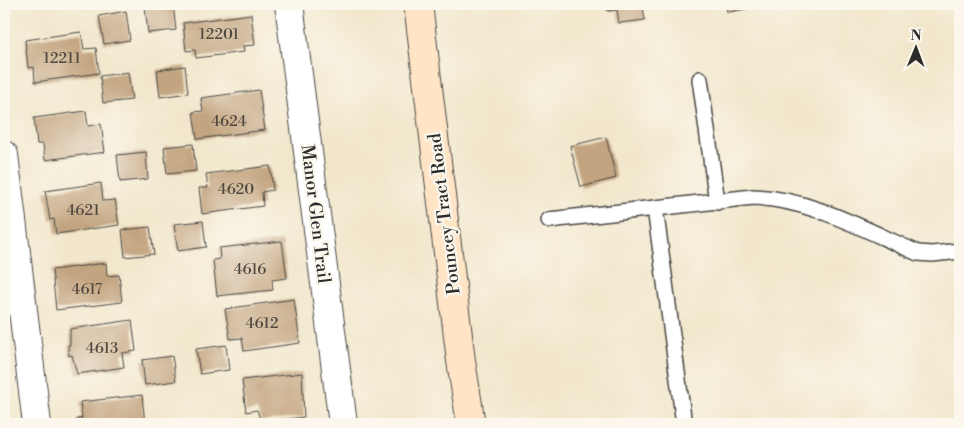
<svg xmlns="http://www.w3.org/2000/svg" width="964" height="428" font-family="'Libre Bodoni',serif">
<rect width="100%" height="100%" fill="#fbf7ec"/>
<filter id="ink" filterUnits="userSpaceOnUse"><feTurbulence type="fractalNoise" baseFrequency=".02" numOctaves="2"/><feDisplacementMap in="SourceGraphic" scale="10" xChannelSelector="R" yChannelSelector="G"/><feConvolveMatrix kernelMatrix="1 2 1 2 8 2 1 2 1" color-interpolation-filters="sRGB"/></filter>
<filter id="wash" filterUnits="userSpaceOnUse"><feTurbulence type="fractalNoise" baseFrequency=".0096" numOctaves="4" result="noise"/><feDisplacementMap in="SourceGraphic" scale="20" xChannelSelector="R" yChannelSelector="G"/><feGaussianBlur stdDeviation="1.12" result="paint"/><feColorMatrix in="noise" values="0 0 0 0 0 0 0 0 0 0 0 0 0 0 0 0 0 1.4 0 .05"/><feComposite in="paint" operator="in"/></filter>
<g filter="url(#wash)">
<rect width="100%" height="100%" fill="#f2e7cc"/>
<g id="blocks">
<!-- building -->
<path fill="#c3a480" d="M165,4H173L176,30L148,33L145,6Z
M607,4H658V5L643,7L645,20L619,23L617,10L608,11Z
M726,4H753V8L727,12Z
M126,11L130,40L104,44L99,16Z
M251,14L255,45L243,46L244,52L196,58L195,50L186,51L183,23Z
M81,32L84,49L96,48L99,73L35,82L34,67L28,68L25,40Z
M185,66L188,93L160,97L157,70Z
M128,72L132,100L103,103L100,76Z
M259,90L265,130L197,139L193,112L203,111L201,98Z
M86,111L88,126L101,124L105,152L45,160L43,144H37L34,118Z
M606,137L616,178L581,187L570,146Z
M193,144L196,171L167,174L164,147Z
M146,152L148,179L120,182L117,155Z
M270,166L273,190L262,192L263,206L202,214L199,188H208L206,174Z
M101,183L103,201L115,200L119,225L56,234L54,219L50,220L45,191Z
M203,221L206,247L178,251L174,224Z
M150,227L154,254L125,257L122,230Z
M282,241L287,278L272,280L273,290L217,296L213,260L220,259L219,248Z
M106,263L107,276L119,275L122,302L56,310L52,270Z
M294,299L300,343L244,351L242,338L230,339L225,309Z
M132,320L136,351L122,353L124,367L77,374L72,355L69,356L68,345H70V329Z
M226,345L229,370L200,374L196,349Z
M172,356L176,381L145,385L142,360Z
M302,373L304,417L261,422L257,410L246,412L242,380Z
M142,395L145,424H78L77,419L82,418L80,402Z
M236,420L237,424H216V423Z"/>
</g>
</g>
<g filter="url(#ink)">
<use href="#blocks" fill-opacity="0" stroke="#494743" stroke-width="1"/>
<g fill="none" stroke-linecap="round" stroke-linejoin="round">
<defs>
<path id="lane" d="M700,79L717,202
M655,208L684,424
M549,220L753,197C811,199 865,230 918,253L932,254L960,251"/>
<path id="street" d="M289,4L343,424
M4,155L37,424"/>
<path id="secondary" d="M418,4L461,361L471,424"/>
</defs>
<!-- lane casing -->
<use href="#lane" stroke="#494743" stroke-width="18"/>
<!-- street casing -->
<use href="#street" stroke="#494743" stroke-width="30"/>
<!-- secondary casing -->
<use href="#secondary" stroke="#494743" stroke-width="30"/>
<!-- lane -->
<use href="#lane" stroke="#fff" stroke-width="15"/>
<!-- street -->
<use href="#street" stroke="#fff" stroke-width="28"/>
<!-- secondary -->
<use href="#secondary" stroke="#ffe4c6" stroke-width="28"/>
</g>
</g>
<g text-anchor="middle" stroke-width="4.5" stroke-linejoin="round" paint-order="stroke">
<!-- number labels -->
<g font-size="15" fill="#514940">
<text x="219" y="39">12201</text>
<text x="62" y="63">12211</text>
<text x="229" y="126">4624</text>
<text x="236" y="194">4620</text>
<text x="83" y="215">4621</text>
<text x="250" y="274">4616</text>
<text x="87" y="294">4617</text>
<text x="262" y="328">4612</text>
<text x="102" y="353">4613</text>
</g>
<!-- street labels -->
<g font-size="18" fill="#2b2b2b" stroke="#fbf7ec">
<text transform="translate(316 214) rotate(83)" y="6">Manor Glen Trail</text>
<text transform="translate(444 214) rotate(-97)" y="6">Pouncey Tract Road</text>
</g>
</g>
<!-- margin -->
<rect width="964" height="428" fill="none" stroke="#fbf7ec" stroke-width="20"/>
<!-- north arrow -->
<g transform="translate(916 48) rotate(1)" stroke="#fbf7ec" stroke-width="4" paint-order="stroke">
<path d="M0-4L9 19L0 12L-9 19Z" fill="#2b2b2b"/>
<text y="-8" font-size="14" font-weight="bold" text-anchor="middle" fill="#2b2b2b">N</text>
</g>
</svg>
